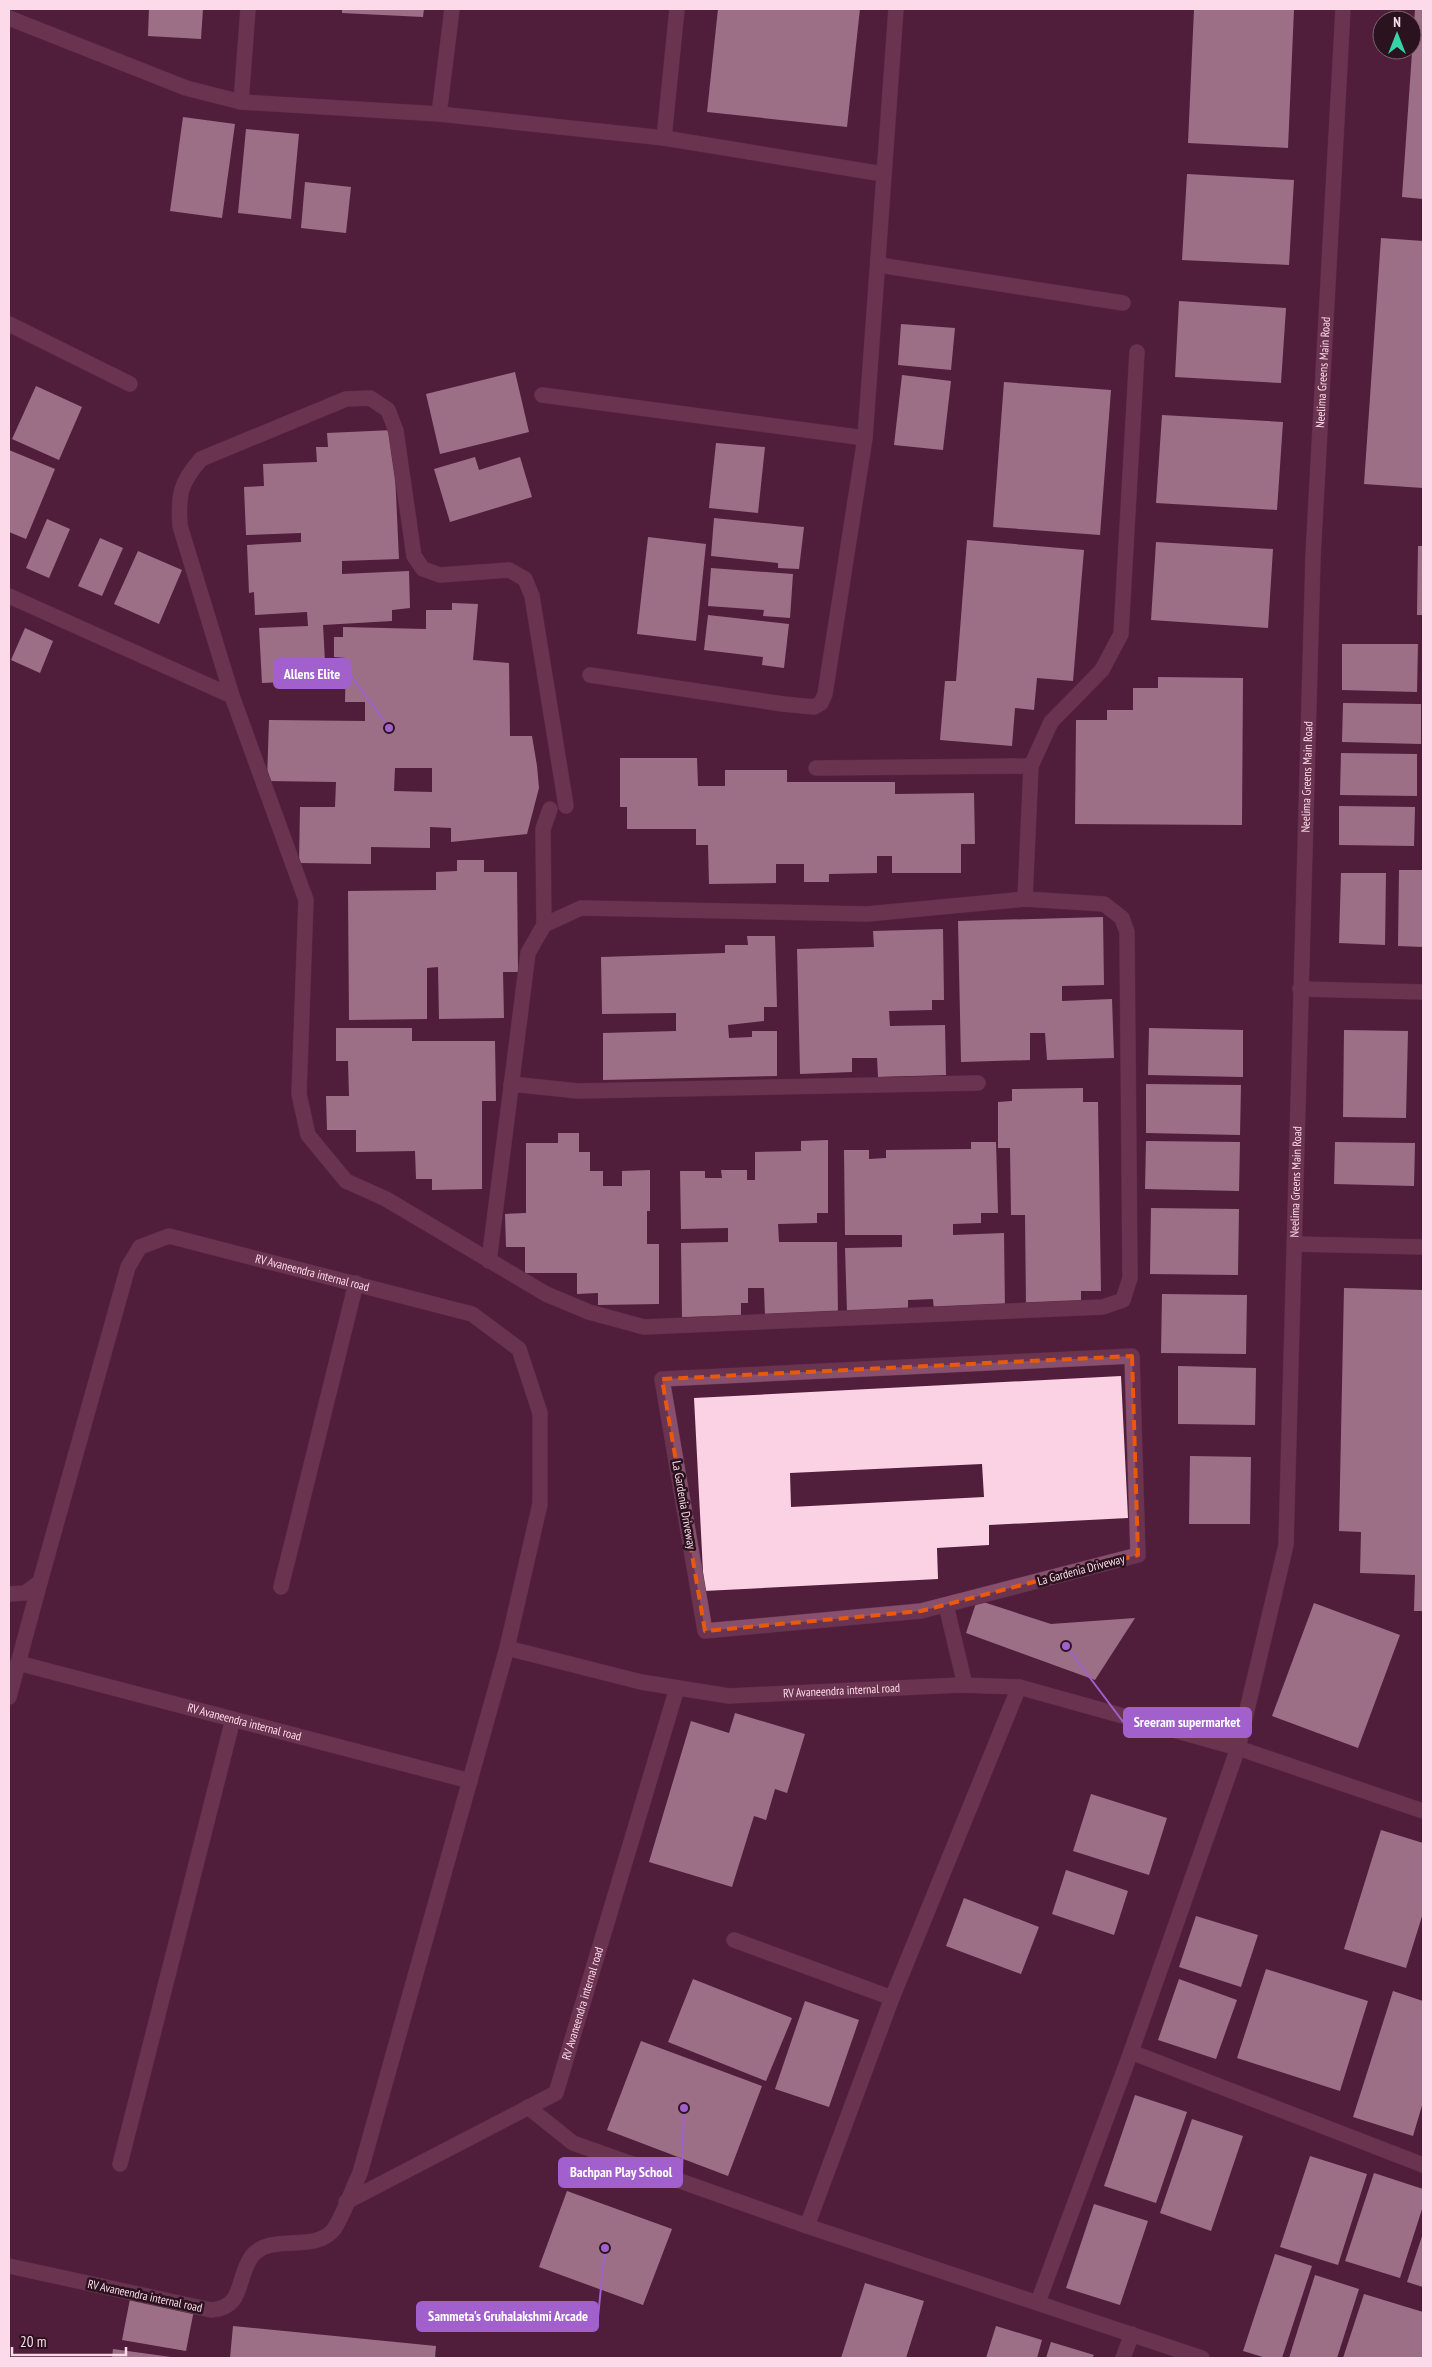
<svg xmlns="http://www.w3.org/2000/svg" width="1432" height="2367" font-family="'PT Sans Narrow',sans-serif">
<rect width="100%" height="100%" fill="#511e3b"/>
<!-- building -->
<path fill="#fad2e4" fill-rule="evenodd" d="M149,9H203L201,39L148,36Z
M342,9H424L423,17L342,13Z
M718,9H860L847,127L707,112Z
M1194,9H1294L1288,148L1188,143Z
M1415,9H1423V199L1402,197Z
M183,117L235,124L222,218L170,211Z
M246,129L299,134L291,219L238,213Z
M1187,174L1294,180L1289,265L1182,260Z
M305,182L351,187L346,233L301,228Z
M1381,238L1423,241V488L1364,484Z
M1179,301L1286,308L1281,383L1175,377Z
M901,324L955,328L951,370L898,365Z
M515,372L529,432L440,454L426,394Z
M902,375L951,381L943,450L894,445Z
M1004,382L1111,390L1100,535L993,527Z
M36,386L82,407L59,460L12,439Z
M1162,415L1283,422L1277,510L1156,503Z
M393,430L399,559L342,561V574L409,571L410,608L392,610V621L323,625L326,680L262,683L259,628L308,626L307,612L255,615L254,592L249,593L247,545L301,542V533L246,535L244,487L264,486L263,464L317,462L316,447H328L327,433Z
M716,443L765,447L758,513L709,508Z
M9,450L55,469L26,539L9,532Z
M475,457L479,470L520,457L532,497L450,522L434,469Z
M714,518L804,527L799,569L778,568V563L711,556Z
M47,519L70,529L49,578L26,568Z
M648,537L706,544L696,641L637,634Z
M100,538L123,548L102,596L78,586Z
M967,540L1084,550L1073,681L1037,678L1034,710L1015,708L1012,746L940,740L945,681H956Z
M1156,542L1273,549L1268,628L1151,620Z
M1418,546H1423V615H1417Z
M138,551L182,570L159,624L114,604Z
M711,568L793,574L790,618L763,616L764,610L708,606Z
M452,603L478,604L473,660L509,663L510,736H532L537,766L539,788L527,834L451,842V828L430,827V848L371,847V864L299,863L300,807H335L336,782L267,781L269,720L365,721V702H345L346,658L334,657V637H343V627L426,629V610H452ZM395,768H432V792L394,791Z
M708,615L789,624L784,668L762,665L763,657L704,650Z
M25,628L53,641L40,673L11,660Z
M1342,644H1418L1417,692L1342,690Z
M1158,677L1243,678L1242,825L1075,824L1076,720H1107V710H1133V688H1158Z
M1343,703L1421,704V744L1342,742Z
M1341,753L1417,754V796L1340,795Z
M620,758H697L698,786H725V770H787V782H895V794L974,793L975,844H961V873H892V856H877V873L829,874V882H804V864H776V883L709,884L708,845H696V829H627V807H620Z
M1339,806L1415,807L1414,846L1339,845Z
M457,860H484V872H517L518,972H503L504,1018L439,1019L438,967L427,968V1019L349,1020L348,891L436,890V872L457,871Z
M1399,870H1423V947L1398,946Z
M1341,873H1386L1385,945L1339,943Z
M1103,917L1104,985L1062,986V1001L1112,999L1114,1058L1047,1060L1045,1033H1030V1060L961,1062L958,921Z
M943,929L944,1000H932V1010L889,1011L890,1026L945,1025L946,1075L878,1077L877,1058H852V1072L800,1074L797,949L874,947L873,931Z
M747,936H775L777,1007H764V1021L728,1025L729,1038L752,1037V1031H777V1076L603,1080V1033L676,1031V1013L602,1014L601,957L725,953V945H748Z
M336,1028H412V1041H495L496,1101H482V1189L432,1190V1179H416L415,1151L356,1152V1130H327L326,1096H349L348,1061H336Z
M1149,1028L1243,1030V1077L1148,1075Z
M1344,1030L1408,1031L1406,1118L1343,1117Z
M1146,1084L1241,1085L1240,1135L1146,1133Z
M1083,1088V1102H1098L1101,1291H1081V1305L1026,1307L1025,1215H1011L1010,1148H998V1102L1012,1101V1089Z
M558,1133H579V1152H590V1171H603V1186H622V1171L650,1170V1211H647V1244H659V1304L598,1305V1293L577,1294V1273H525V1247H506L505,1214L526,1213V1143H558Z
M828,1140V1213H817V1223L778,1224L779,1242H837L838,1315L765,1316L764,1288H748V1303H741V1316L682,1317L681,1243L728,1242V1228L681,1229L680,1171H705V1178H722L721,1170H747V1180H755V1152L801,1151V1141Z
M1146,1141L1240,1142L1239,1191L1145,1189Z
M971,1142H996L998,1213H981V1223L953,1224V1235L1004,1233L1005,1310L934,1311L933,1299L908,1300V1311L847,1312L845,1248L902,1247V1235H845L844,1150H869V1159L886,1158V1150L971,1149Z
M1335,1142L1415,1143L1414,1186L1334,1184Z
M1151,1208L1239,1209L1238,1275L1150,1274Z
M1344,1288L1423,1290V1611H1414L1415,1575L1360,1573L1361,1532L1339,1531Z
M1162,1294L1247,1295L1246,1354L1161,1353Z
M1178,1366L1256,1368L1255,1425L1178,1424Z
M1121,1376L1128,1518L989,1525V1545L937,1548L938,1579L704,1591L694,1398ZM982,1464L984,1497L791,1507L790,1473Z
M1190,1456L1251,1457L1250,1524H1189Z
M977,1600L1051,1624L1135,1618L1095,1680L966,1633Z
M1314,1603L1400,1635L1358,1748L1272,1716Z
M735,1713L805,1734L787,1793L775,1789L766,1820L754,1816L732,1887L649,1862L691,1721L729,1733Z
M1091,1794L1167,1818L1149,1875L1073,1851Z
M1381,1830L1423,1843V1913L1406,1968L1344,1949Z
M1066,1870L1128,1891L1114,1935L1052,1914Z
M964,1898L1039,1927L1021,1974L946,1946Z
M1196,1916L1258,1935L1241,1987L1179,1967Z
M1266,1969L1368,2001L1340,2091L1237,2058Z
M693,1979L792,2018L766,2081L668,2042Z
M1179,1979L1237,2000L1216,2059L1158,2040Z
M1393,1991L1423,2001V2102L1413,2136L1353,2117Z
M805,2001L859,2020L829,2107L775,2089Z
M641,2041L762,2086L728,2176L607,2130Z
M1135,2095L1187,2112L1156,2203L1104,2186Z
M1192,2119L1243,2136L1211,2231L1160,2213Z
M1310,2156L1367,2174L1338,2265L1280,2247Z
M1374,2173L1423,2189V2206L1400,2278L1345,2261Z
M567,2191L672,2229L643,2305L539,2267Z
M1094,2204L1148,2221L1120,2305L1066,2288Z
M1423,2233V2287L1407,2282Z
M1275,2254L1312,2266L1282,2358H1266L1243,2351Z
M1315,2275L1359,2289L1337,2358H1289Z
M865,2283L924,2301L906,2358H841Z
M1364,2294L1423,2312V2358H1343Z
M130,2299L194,2310L186,2351L122,2340Z
M233,2326L436,2346L435,2358H230Z
M996,2326L1042,2340L1037,2358H986Z
M1051,2342L1094,2355L1092,2358H1046Z
M113,2349L171,2357L170,2358H112Z"/>
<g fill="none" stroke-linecap="round" stroke-linejoin="round">
<defs>
<g id="minor">
<path d="M9,18L186,88L241,102L439,114L664,138L883,174"/>
<path d="M241,102L248,9"/>
<path d="M439,114L452,9"/>
<path d="M664,138L677,9"/>
<path d="M879,265L1123,303"/>
<path d="M9,324L130,384"/>
<path d="M542,395L865,438"/>
<path d="M9,596L232,696"/>
<path d="M590,675L783,704L814,707L821,703L825,694L865,438L896,9"/>
<path d="M816,768L1031,766"/>
<path d="M1025,899L1031,766L1051,722L1102,670L1121,634L1137,352"/>
<path d="M544,925L543,829L550,809"/>
<path d="M1300,989L1423,992"/>
<path d="M511,1084L578,1091L978,1083"/>
<path d="M1295,1244L1423,1247"/>
<path d="M489,1261L528,953L544,925L581,908L867,914L1025,899L1104,904L1122,918L1127,932L1130,1278L1123,1300L1103,1307L644,1327L589,1312L546,1294L386,1199L346,1181L308,1135L299,1094L306,900L232,696L180,526C178,495 180,483 201,459L346,399L370,398L388,410L396,431L414,556L423,569L440,575L509,570L525,579L532,596L566,806"/>
<path d="M1132,1356L1138,1555L921,1611L705,1631L662,1379Z"/>
<path d="M281,1587L356,1283"/>
<path id="s1" d="M9,1594L25,1593L40,1582L128,1267L140,1247L169,1236L472,1314L519,1349L540,1413V1504L507,1648L360,2173C352,2190 344,2214 334,2229C315,2254 271,2232 252,2256C236,2277 245,2308 211,2310L9,2266"/>
<path d="M946,1605L965,1685"/>
<path id="s2" d="M507,1648L641,1682L729,1696L961,1685L1019,1687L1238,1748L1423,1811"/>
<path id="s3" d="M18,1663L470,1781"/>
<path d="M9,1697L40,1582"/>
<path d="M734,1940L892,1998"/>
<path d="M1131,2052L1423,2165"/>
<path d="M528,2107L573,2143L807,2226L1202,2358"/>
<path d="M120,2164L233,1719"/>
<path id="s4" d="M346,2202L556,2093L677,1688"/>
<path d="M807,2226L892,1998L1019,1687"/>
<path id="s5" d="M1038,2302L1131,2052L1238,1748L1286,1545L1313,557L1343,9"/>
<path d="M1123,2358L1132,2334"/>
</g>
</defs>
<!-- minor casing -->
<use href="#minor" stroke="#693c56" stroke-width="16"/>
<!-- minor -->
<use href="#minor" stroke="#89506d" stroke-width="15"/>
</g>
<!-- marked area -->
<path d="M0 0H1432V2367H0ZM1132,1356L1138,1555L921,1611L705,1631L662,1379Z" fill="#511e3b" fill-opacity=".55" fill-rule="evenodd"/>
<path fill="none" stroke="#e8590c" stroke-width="4" stroke-dasharray="10 6" stroke-linejoin="round" d="M1132,1356L1138,1555L921,1611L705,1631L662,1379Z"/>
<g text-anchor="middle" stroke-width="5" stroke-linejoin="round" paint-order="stroke">
<!-- street labels -->
<g font-size="12" fill="#fcdae9" stroke="#2a131e">
<text dy="4" stroke="none"><textPath href="#s5" startOffset="1971">Neelima Greens Main Road</textPath></text>
<text dy="4" stroke="none"><textPath href="#s5" startOffset="1566">Neelima Greens Main Road</textPath></text>
<text dy="4" stroke="none"><textPath href="#s5" startOffset="1161">Neelima Greens Main Road</textPath></text>
<text dy="4" stroke="none"><textPath href="#s1" startOffset="564">RV Avaneendra internal road</textPath></text>
<text transform="translate(684 1505) rotate(80)" y="4">La Gardenia Driveway</text>
<text transform="translate(1081 1570) rotate(-15)" y="4">La Gardenia Driveway</text>
<text dy="4" stroke="none"><textPath href="#s2" startOffset="340">RV Avaneendra internal road</textPath></text>
<text dy="4" stroke="none"><textPath href="#s3" startOffset="234">RV Avaneendra internal road</textPath></text>
<text dy="4" stroke="none"><textPath href="#s4" startOffset="330">RV Avaneendra internal road</textPath></text>
<text transform="translate(145 2296) rotate(12)" y="4">RV Avaneendra internal road</text>
</g>
</g>
<!-- callouts -->
<path fill="none" stroke="#a260cc" stroke-width="2" d="M389 728L350 674M1066 1646L1124 1723M684 2108L682 2172M605 2248L598 2317"/>
<g fill="#a260cc" stroke="#2a131e" stroke-width="2">
<circle cx="389" cy="728" r="5"/>
<circle cx="1066" cy="1646" r="5"/>
<circle cx="684" cy="2108" r="5"/>
<circle cx="605" cy="2248" r="5"/>
</g>
<g fill="#a260cc" stroke="#a260cc" stroke-width="2">
<rect x="274" y="659" width="76" height="29" rx="5"/>
<rect x="1124" y="1708" width="127" height="29" rx="5"/>
<rect x="559" y="2158" width="123" height="29" rx="5"/>
<rect x="417" y="2302" width="181" height="29" rx="5"/>
</g>
<g font-size="14" text-anchor="middle" font-weight="bold" fill="#fff">
<text x="312" y="679">Allens Elite</text>
<text x="1187" y="1727">Sreeram supermarket</text>
<text x="621" y="2177">Bachpan Play School</text>
<text x="508" y="2321">Sammeta's Gruhalakshmi Arcade</text>
</g>
<!-- border -->
<rect width="1432" height="2367" fill="none" stroke="#fcdae9" stroke-width="20"/>
<!-- north arrow -->
<g transform="translate(1397 35)"><circle r="24" fill="#2a131e" stroke="#7e636f"/>
<path d="M0-4L9 19L0 12L-9 19Z" fill="#36d4a7"/>
<text y="-8" font-size="14" font-weight="bold" text-anchor="middle" fill="#fcdae9">N</text>
</g>
<!-- scale -->
<path d="M12 2347v8h114v-8" fill="none" stroke="#fcdae9" stroke-width="2.5"/>
<text x="20" y="2347" font-size="15" fill="#fcdae9" stroke="#2a131e" stroke-width="4" paint-order="stroke">20 m</text>
</svg>
